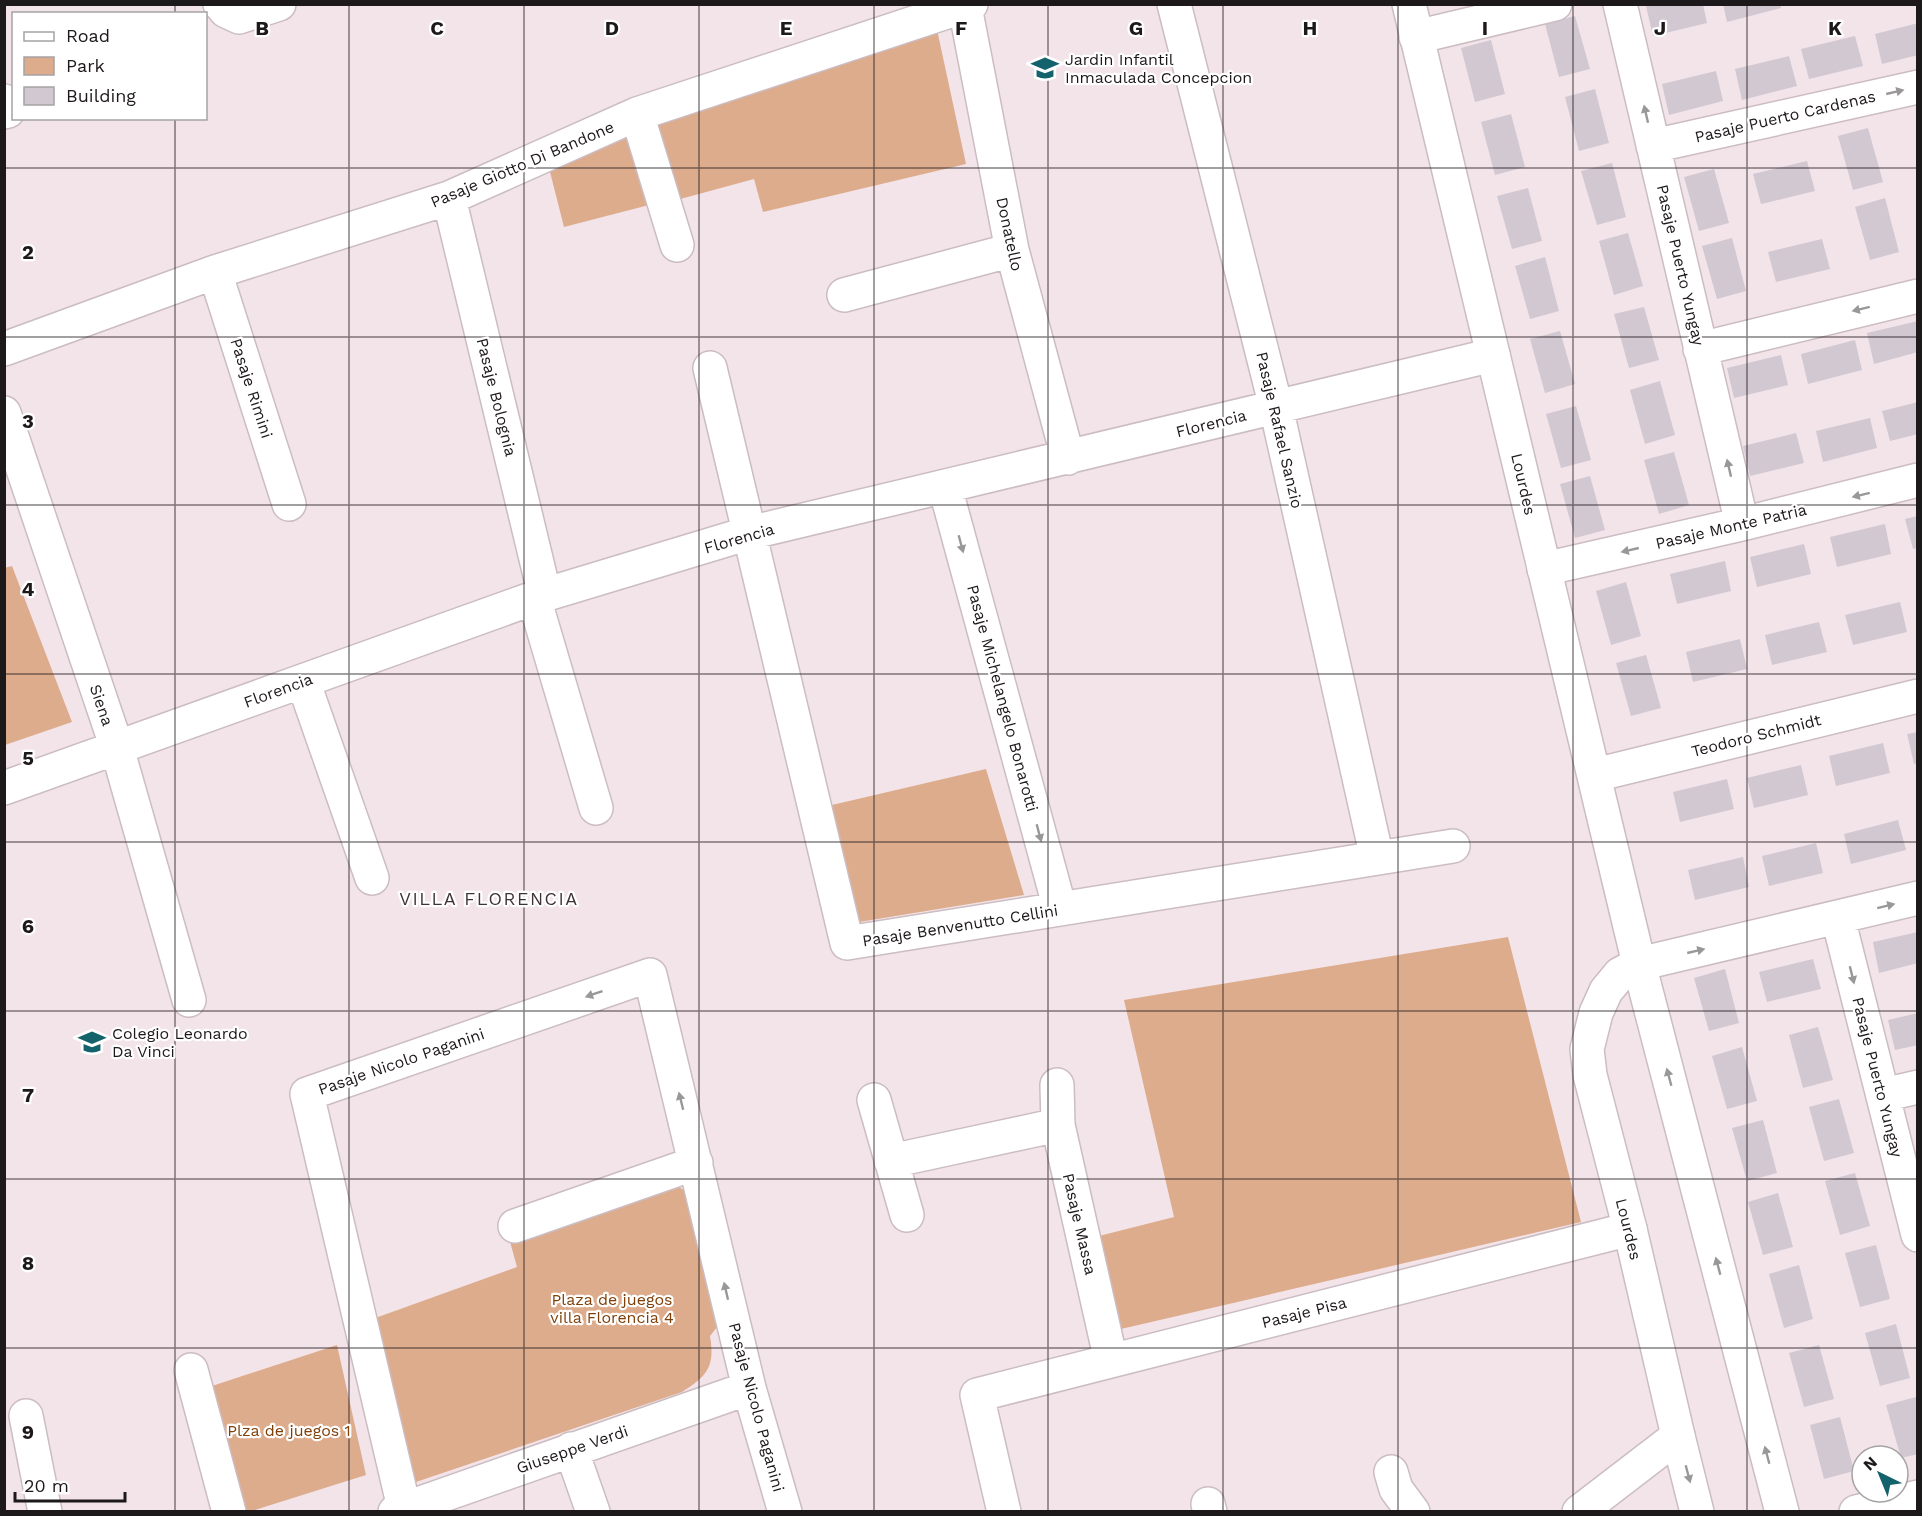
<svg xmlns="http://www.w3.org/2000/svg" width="1922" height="1516" font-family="'Work Sans',sans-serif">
<rect width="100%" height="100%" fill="#f3e4e9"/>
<!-- green -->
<path fill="#ddac8d" d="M936,25L966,164L763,212L754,179L673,201L656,123Z
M632,136L649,205L564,227L549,168Z
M12,566L72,722L5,745L4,568Z
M986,769L1024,895L853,923L832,805Z
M1508,937L1581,1222L1121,1329L1099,1236L1174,1217L1124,1000Z
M674,1184L687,1192L721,1322L710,1336C715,1366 708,1376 682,1392L410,1484L367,1321L517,1267L509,1238Z
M337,1345L366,1475L252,1511H237L212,1386Z"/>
<!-- building -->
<path fill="#d1c8d2" d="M1654,4H1703L1707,23L1653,36L1646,6Z
M1723,4H1780L1781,8L1727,22Z
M1575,16L1590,69L1559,77L1545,24Z
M1918,23V55L1882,64L1875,34Z
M1855,36L1863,66L1809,79L1801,49Z
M1491,40L1505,94L1475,102L1461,48Z
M1789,56L1797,86L1742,100L1735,69Z
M1716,71L1723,101L1669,115L1662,84Z
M1595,89L1609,143L1579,151L1565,97Z
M1511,114L1525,167L1495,175L1481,122Z
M1868,128L1883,182L1853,190L1838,136Z
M1807,161L1815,191L1761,204L1753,174Z
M1612,163L1626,217L1597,225L1581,171Z
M1714,169L1729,223L1699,231L1684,177Z
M1528,188L1542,241L1512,249L1497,196Z
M1885,198L1899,252L1870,260L1855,207Z
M1628,233L1643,286L1614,295L1599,241Z
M1732,238L1746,291L1717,299L1702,246Z
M1822,239L1830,269L1776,282L1768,252Z
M1545,257L1559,311L1530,319L1515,266Z
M1644,307L1659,360L1629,368L1614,314Z
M1918,321V352L1874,364L1867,333Z
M1560,331L1575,384L1545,393L1530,339Z
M1855,340L1862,370L1808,384L1801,354Z
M1781,355L1788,385L1734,398L1727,368Z
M1660,381L1675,435L1645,444L1630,390Z
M1918,402V434L1890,441L1882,411Z
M1576,406L1591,460L1561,468L1546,414Z
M1870,418L1877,448L1823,462L1816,431Z
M1796,433L1804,463L1750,476L1743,446Z
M1674,452L1689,505L1659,514L1644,460Z
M1590,476L1605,530L1575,538L1560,484Z
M1918,516V548L1913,549L1905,519Z
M1885,524L1891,554L1837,567L1830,537Z
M1804,544L1811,574L1757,587L1750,557Z
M1725,561L1731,591L1677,604L1670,574Z
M1626,582L1641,636L1611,645L1596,591Z
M1900,602L1907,632L1853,645L1845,615Z
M1819,622L1827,652L1772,665L1765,635Z
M1740,639L1747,669L1693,682L1686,652Z
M1646,655L1661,708L1631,716L1616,663Z
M1918,732V763L1914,764L1907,734Z
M1883,743L1890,773L1836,786L1829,756Z
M1801,765L1808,795L1754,808L1747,778Z
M1727,779L1734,809L1680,822L1673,792Z
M1898,820L1906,850L1851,864L1844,834Z
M1816,843L1823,873L1769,886L1762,856Z
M1743,857L1749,887L1695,900L1688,870Z
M1918,932V963L1879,973L1873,942Z
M1813,959L1821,989L1767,1002L1759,972Z
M1725,969L1739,1023L1709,1031L1694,978Z
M1918,1013V1045L1895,1050L1888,1020Z
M1818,1027L1833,1080L1803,1088L1789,1035Z
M1742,1047L1757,1101L1727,1109L1712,1056Z
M1839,1099L1854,1153L1824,1161L1809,1107Z
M1763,1120L1777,1173L1747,1181L1732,1128Z
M1855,1173L1870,1226L1840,1235L1825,1181Z
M1778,1193L1793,1247L1763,1255L1748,1202Z
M1876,1245L1890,1299L1860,1307L1845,1253Z
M1799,1265L1813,1319L1784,1328L1769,1274Z
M1896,1324L1910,1378L1880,1386L1865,1333Z
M1819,1345L1834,1399L1804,1407L1789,1353Z
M1916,1397L1918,1454L1901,1458L1886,1405Z
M1840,1417L1854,1471L1824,1479L1810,1425Z"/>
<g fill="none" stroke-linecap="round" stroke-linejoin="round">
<defs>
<path id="street" d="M220,4L226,11L239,17L279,4
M1174,4L1276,407L1377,858
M1620,4L1742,524
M965,7L1012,250L1068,458
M1416,37L1555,4
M4,101L8,111L4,112
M637,114L677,245
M1653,146L1918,87
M449,198L545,596
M215,272L289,504
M844,295L1012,250
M4,349L215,272L449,198L637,114L971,4
M1700,349L1918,296
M710,368L847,943L1453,846
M4,413L117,748L189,1000
M945,487L1060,909
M1544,569L1742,524L1918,480
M534,598L596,808
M303,681L372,878
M1595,775L1918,696
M4,788L534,598L749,533L1493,355
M1838,918L1918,1235
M1639,964L1918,898
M1057,1085L1058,1125L1111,1361
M1883,1095L1918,1087
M874,1100L907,1215
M891,1161L1058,1125
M515,1226L696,1163
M191,1370L229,1512
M26,1416L45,1512
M571,1449L593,1512
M1391,1472L1396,1489L1413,1512
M1208,1504L1210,1512
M395,1512L749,1388
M405,1512L307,1094L650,975L749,1388L785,1512
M1004,1512L977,1395L1630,1229
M1579,1512L1678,1436
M1856,1512L1918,1497"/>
<path id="secondary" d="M1409,4L1639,964L1782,1512
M1639,964L1620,974L1606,991L1596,1013L1587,1049L1590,1075L1630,1229L1678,1436L1697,1512"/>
</defs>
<!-- street casing -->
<use href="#street" stroke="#cbbdc2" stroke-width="36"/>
<!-- secondary casing -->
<use href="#secondary" stroke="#cbbdc2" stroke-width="36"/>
<!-- street -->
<use href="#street" stroke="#fff" stroke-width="33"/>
<!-- secondary -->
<use href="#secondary" stroke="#fff" stroke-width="33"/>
</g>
<!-- one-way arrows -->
<defs><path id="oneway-solid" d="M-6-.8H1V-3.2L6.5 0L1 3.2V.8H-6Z" transform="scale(1.5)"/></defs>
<g fill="#999798">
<use href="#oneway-solid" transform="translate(1895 92) rotate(-13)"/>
<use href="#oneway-solid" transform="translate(1646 114) rotate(-103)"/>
<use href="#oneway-solid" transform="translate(1861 309) rotate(166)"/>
<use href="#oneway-solid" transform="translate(1729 468) rotate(-103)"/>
<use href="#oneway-solid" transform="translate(1861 495) rotate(166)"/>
<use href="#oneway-solid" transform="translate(961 544) rotate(75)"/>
<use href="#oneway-solid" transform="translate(1630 550) rotate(167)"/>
<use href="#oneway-solid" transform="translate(1039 833) rotate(75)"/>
<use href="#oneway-solid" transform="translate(1886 906) rotate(-14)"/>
<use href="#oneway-solid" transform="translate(1696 951) rotate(-13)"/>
<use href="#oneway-solid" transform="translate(1852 975) rotate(76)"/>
<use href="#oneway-solid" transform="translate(594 994) rotate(161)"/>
<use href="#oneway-solid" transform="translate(1669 1077) rotate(-105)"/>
<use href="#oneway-solid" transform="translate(681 1101) rotate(-104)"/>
<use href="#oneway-solid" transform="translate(1718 1266) rotate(-105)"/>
<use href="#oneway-solid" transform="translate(726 1291) rotate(-103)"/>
<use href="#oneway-solid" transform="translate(1767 1455) rotate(-105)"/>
<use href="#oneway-solid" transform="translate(1688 1474) rotate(75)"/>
</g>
<!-- grid -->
<path fill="none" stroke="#1d181a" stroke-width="1.5" stroke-opacity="0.55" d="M175,4V14M349,4V1512M524,4V1512M699,4V1512M874,4V1512M1048,4V1512M1223,4V1512M1398,4V1512M1573,4V1512M1747,4V1512M175,118V1512M4,168H1918M4,337H1918M4,505H1918M4,674H1918M4,842H1918M4,1011H1918M4,1179H1918M4,1348H1918"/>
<!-- icons -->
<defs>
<symbol id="school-bare" viewBox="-9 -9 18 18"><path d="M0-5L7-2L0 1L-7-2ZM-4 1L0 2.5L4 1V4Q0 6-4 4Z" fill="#14626c" stroke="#fff" stroke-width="2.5" paint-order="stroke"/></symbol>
</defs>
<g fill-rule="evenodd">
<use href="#school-bare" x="1026" y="49" width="38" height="38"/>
<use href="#school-bare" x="73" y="1023" width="38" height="38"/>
</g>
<g text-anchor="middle" stroke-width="4.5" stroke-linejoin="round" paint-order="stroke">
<!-- poi labels -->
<g font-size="16" fill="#1d181a" stroke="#fff" text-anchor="start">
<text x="1065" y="65">Jardin Infantil<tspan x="1065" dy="18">Inmaculada Concepcion</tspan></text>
<text x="112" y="1039">Colegio Leonardo<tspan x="112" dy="18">Da Vinci</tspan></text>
</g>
<!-- street labels -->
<g font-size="16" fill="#1d181a" stroke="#fff">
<text transform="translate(1785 116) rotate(-13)" y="6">Pasaje Puerto Cardenas</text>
<text transform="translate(522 164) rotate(-23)" y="6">Pasaje Giotto Di Bandone</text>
<text transform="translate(1010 234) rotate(78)" y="6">Donatello</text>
<text transform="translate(1681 265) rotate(77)" y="6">Pasaje Puerto Yungay</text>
<text transform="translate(252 388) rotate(72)" y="6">Pasaje Rimini</text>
<text transform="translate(497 397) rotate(76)" y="6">Pasaje Bolognia</text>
<text transform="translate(1211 423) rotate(-14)" y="6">Florencia</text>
<text transform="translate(1280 430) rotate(77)" y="6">Pasaje Rafael Sanzio</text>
<text transform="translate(1524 484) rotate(77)" y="6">Lourdes</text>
<text transform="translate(1731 526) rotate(-13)" y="6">Pasaje Monte Patria</text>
<text transform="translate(739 538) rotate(-16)" y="6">Florencia</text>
<text transform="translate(278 690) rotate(-20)" y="6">Florencia</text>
<text transform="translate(1003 698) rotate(75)" y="6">Pasaje Michelangelo Bonarotti</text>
<text transform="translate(102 705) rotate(71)" y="6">Siena</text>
<text transform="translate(1756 735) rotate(-14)" y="6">Teodoro Schmidt</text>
<text transform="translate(960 925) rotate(-9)" y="6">Pasaje Benvenutto Cellini</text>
<text transform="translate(401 1061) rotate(-19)" y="6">Pasaje Nicolo Paganini</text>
<text transform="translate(1878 1077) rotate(76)" y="6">Pasaje Puerto Yungay</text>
<text transform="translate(1080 1224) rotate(77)" y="6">Pasaje Massa</text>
<text transform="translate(1629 1229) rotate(76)" y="6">Lourdes</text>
<text transform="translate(1304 1312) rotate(-14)" y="6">Pasaje Pisa</text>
<text transform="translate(757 1407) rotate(75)" y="6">Pasaje Nicolo Paganini</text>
<text transform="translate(572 1449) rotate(-19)" y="6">Giuseppe Verdi</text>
</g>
<!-- park labels -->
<g font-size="16" fill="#7e3f09" stroke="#fff">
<text x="612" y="1305">Plaza de juegos<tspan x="612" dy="18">villa Florencia 4</tspan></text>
<text x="289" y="1436">Plza de juegos 1</text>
</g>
<!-- neighbourhood labels -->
<g font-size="18" letter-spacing="1.5" fill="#3f3338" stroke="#fff">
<text x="489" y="905">VILLA FLORENCIA</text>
</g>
</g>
<g font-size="20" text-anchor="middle" font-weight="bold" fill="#1d181a" stroke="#fff" stroke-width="4.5" stroke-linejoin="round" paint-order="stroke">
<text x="262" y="35">B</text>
<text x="437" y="35">C</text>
<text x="612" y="35">D</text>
<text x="786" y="35">E</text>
<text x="961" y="35">F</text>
<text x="1136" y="35">G</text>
<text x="1310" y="35">H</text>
<text x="1485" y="35">I</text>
<text x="1660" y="35">J</text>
<text x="1835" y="35">K</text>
<text x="28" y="259">2</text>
<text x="28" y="428">3</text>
<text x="28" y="596">4</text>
<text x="28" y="765">5</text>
<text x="28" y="933">6</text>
<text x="28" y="1102">7</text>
<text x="28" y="1270">8</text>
<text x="28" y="1439">9</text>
</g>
<!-- border -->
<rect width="1922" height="1516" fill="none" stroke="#1d181a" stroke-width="12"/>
<!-- legend -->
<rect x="12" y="12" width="195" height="108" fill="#ffffff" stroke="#a5a3a3" stroke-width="1.5"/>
<rect x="24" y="32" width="30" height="9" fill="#ffffff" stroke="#a5a3a3" stroke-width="1.5"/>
<text x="66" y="42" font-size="18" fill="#1d181a">Road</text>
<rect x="24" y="57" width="30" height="18" fill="#ddac8d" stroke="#a5a3a3" stroke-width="1.5"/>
<text x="66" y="72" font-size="18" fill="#1d181a">Park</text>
<rect x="24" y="87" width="30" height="18" fill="#d1c8d2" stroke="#a5a3a3" stroke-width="1.5"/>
<text x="66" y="102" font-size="18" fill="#1d181a">Building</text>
<!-- north arrow -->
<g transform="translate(1880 1474) rotate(317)"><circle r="28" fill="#ffffff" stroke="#a5a3a3" stroke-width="1.5"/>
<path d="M0-4.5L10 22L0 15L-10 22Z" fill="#14626c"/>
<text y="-9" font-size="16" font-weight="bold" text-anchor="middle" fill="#1d181a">N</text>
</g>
<!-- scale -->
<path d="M15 1492v9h110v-9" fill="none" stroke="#1d181a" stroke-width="3"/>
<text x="24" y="1492" font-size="18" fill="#1d181a" stroke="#ffffff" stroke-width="4.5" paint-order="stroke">20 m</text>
</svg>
